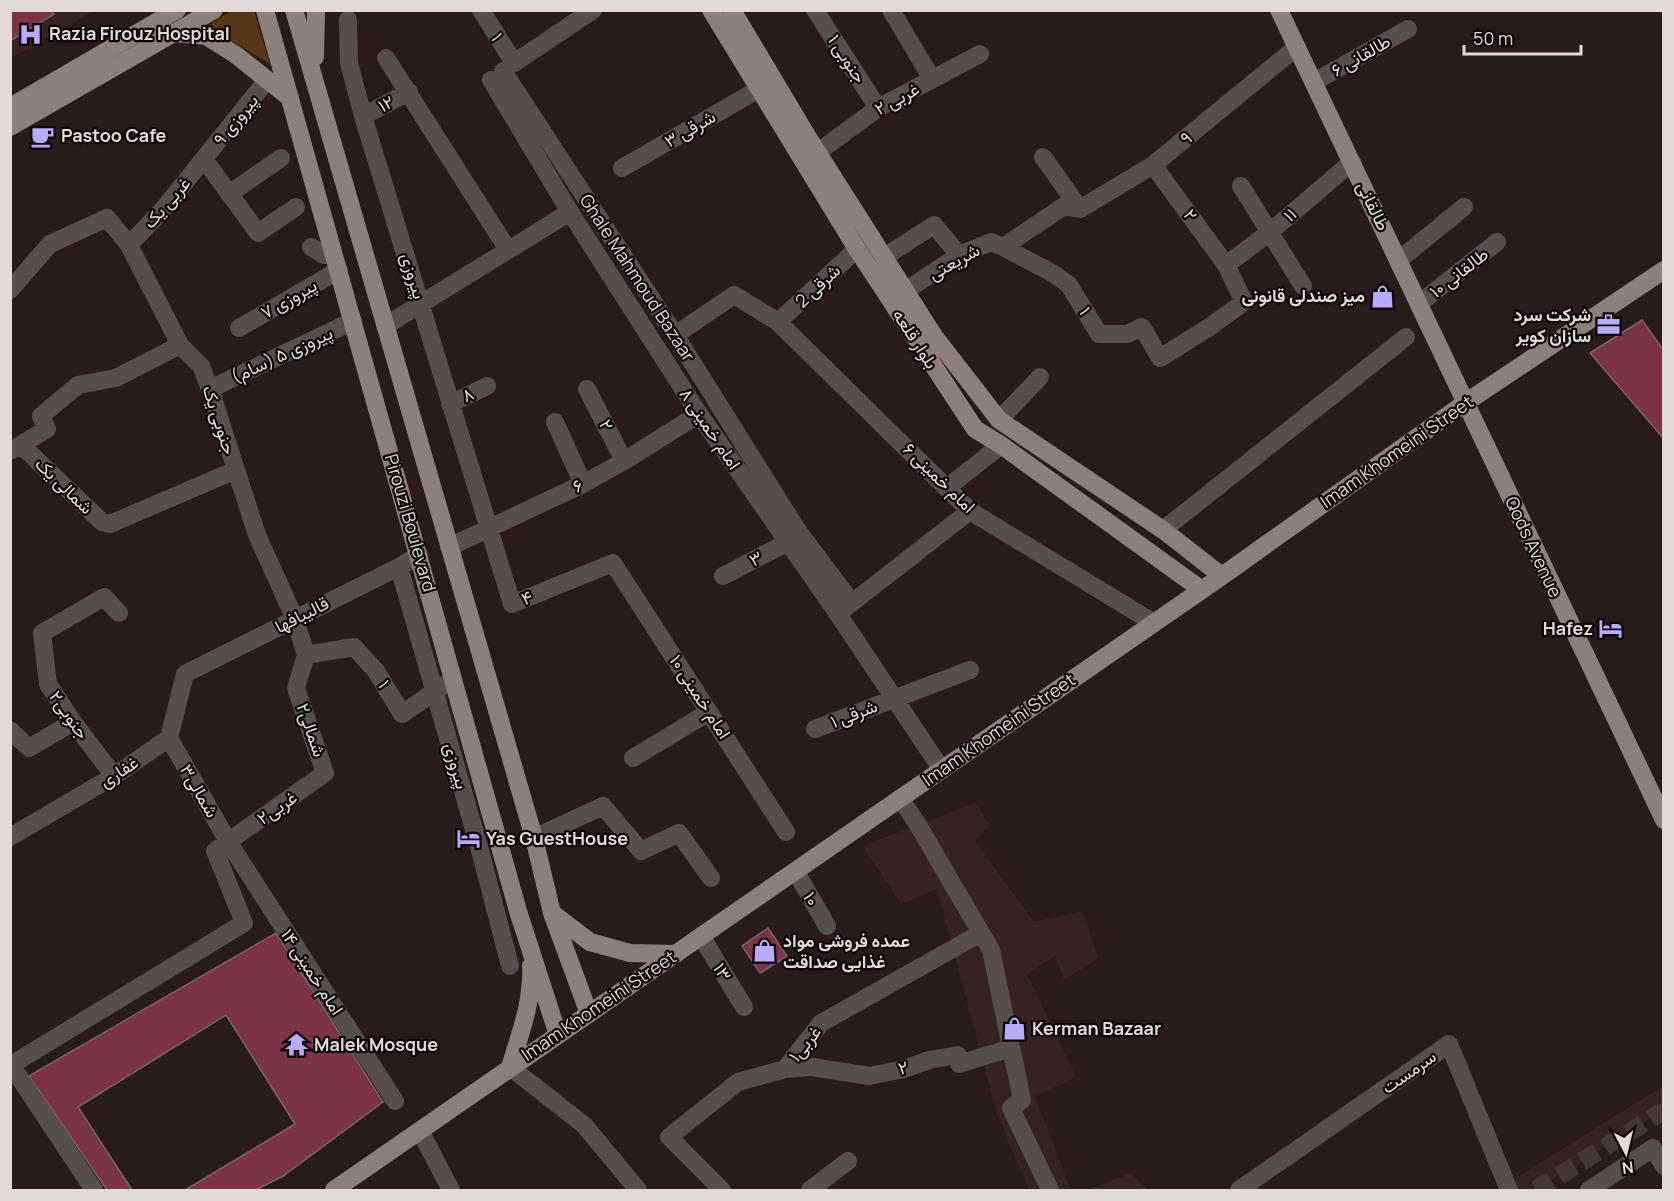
<svg xmlns="http://www.w3.org/2000/svg" width="1674" height="1201" font-family="Manrope,Vazirmatn,sans-serif">
<rect width="100%" height="100%" fill="#281b1a"/>
<!-- built -->
<path fill="#362221" d="M11,11H94L11,58Z
M975,803L990,826L975,841L1034,922L1082,911L1099,958L1064,980L1055,956L1027,974L1076,1077L1035,1097L1071,1190H1029L997,1114L937,889L901,904L863,846Z
M1663,1086V1119L1660,1113L1536,1190H1497Z
M1131,1173L1148,1190H1088Z"/>
<!-- green -->
<path fill="#583516" d="M231,11H254L270,64L207,26Z"/>
<!-- building -->
<path fill="#7c3247" stroke="#766569" stroke-width="1.5" d="M10,10H50L54,14L10,41Z
M1642,320L1664,351V439L1590,353Z
M768,928L787,956L760,973L742,946Z
M276,933L383,1102L283,1176L256,1190H185L295,1124L226,1015L78,1107L132,1190H107L29,1076Z"/>
<g fill="none" stroke-linecap="round" stroke-linejoin="round">
<!-- minor-tunnel -->
<path stroke="#443837" stroke-width="18" stroke-dasharray="18 9" stroke-linecap="butt" d="M1536,1190L1660,1113L1664,1119"/>
<!-- minor -->
<path stroke="#564f4d" stroke-width="18" d="M481,10L514,63L593,10
M815,10L878,108
M891,10L932,79
M348,20L349,63L363,116L512,604L613,563L786,832
M386,58L508,250
M503,71L675,335L798,531L852,603
M491,80L570,212L699,414L838,614L942,770
M1314,82L1408,29
M363,116L409,92
M818,152L878,108L980,54
M1043,157L1080,209
M204,159L258,233L296,207
M622,168L759,89
M1241,186L1303,286
M229,194L281,158
M129,245L166,206L267,80
M311,247L324,255L333,252
M1003,247L1054,274L1069,285L1099,334H1127L1142,327L1160,358L1208,328L1244,302L1226,265L1153,165
M884,257L934,225L959,255
M1399,260L1464,207
M1226,265L1270,232L1352,162
M10,290L50,244L107,218L129,245L180,345L201,366L210,389L257,535L295,619L306,655L296,688L325,773L215,851L244,923L11,1065L94,1190
M907,290L959,255L991,242L1003,247L1064,206L1080,209L1153,165L1297,47
M1420,303L1497,242
M778,322L857,249
M385,326L570,212
M239,328L339,270
M675,335L734,295L778,322L970,511L1154,623
M210,389L353,321
M587,389L624,461
M450,404L487,386
M999,420L1040,377
M555,422L583,484
M21,445L102,522L110,524L236,470
M12,450L47,429L41,416L78,385L116,378L180,345
M948,487L1001,445
M1163,530L1406,337
M449,547L583,484L624,461L699,414
M399,567L481,854L510,966
M723,576L788,542
M844,609L970,511
M306,655L354,647L376,671L402,714L444,685
M815,729L970,670
M10,730L29,748L73,722
M169,738L229,843L395,1101
M633,758L709,712
M114,776L73,722L48,684L42,633L104,597L119,613
M900,798L918,825L991,950L1022,1100L1011,1108L1050,1190
M10,837L114,776L169,738L185,674L399,567L419,555
M534,838L603,806L641,851L679,833L711,878
M796,872L827,926
M701,936L744,1007
M510,1067L584,1125L638,1190
M785,1069L812,1067L869,1076L904,1069L929,1060L958,1055L959,1064L1011,1048
M420,1131L451,1190
M722,1190L669,1137L738,1082L785,1069L821,1023L981,933
M810,1190L848,1161
M1239,1190L1449,1044L1509,1190
M1589,1190L1653,1148L1664,1166"/>
<!-- major -->
<path stroke="#8d7f7a" stroke-width="18" d="M265,10L518,911L558,1035
M294,10L534,838L552,913L589,1014
M711,10L857,249L975,429L1001,445L1202,590
M732,10L809,139L934,336L999,420L1163,530L1222,576
M1279,10C1408,280 1535,550 1664,820
M176,33L206,36L236,55L290,98
M315,57L316,10
M10,107L177,10
M10,127L214,10
M552,913L590,942L630,953L676,954
M510,1067C520,1035 533,1000 531,966
M334,1190L1222,576L1465,403L1664,270"/>
</g>
<!-- icons -->
<defs>
<symbol id="hospital-bare" viewBox="-9 -9 18 18"><path d="M-5-5h3v3.5h4V-5h3V5h-3V1.5h-4V5h-3Z" fill="#b9abf7" stroke="#0d0707" stroke-width="2.5" paint-order="stroke"/></symbol>
<symbol id="cafe-bare" viewBox="-9 -9 18 18"><path d="M-5.5-4.5H6V0H3Q3 3.5 0 3.5H-2.5Q-5.5 3.5-5.5 0ZM3-3.2v2h1.7v-2ZM-6 4.5H4V6H-6Z" fill="#b9abf7" stroke="#0d0707" stroke-width="2.5" paint-order="stroke"/></symbol>
<symbol id="shop-bare" viewBox="-9 -9 18 18"><path d="M-5-2.5h2.3a2.7 3.5 0 0 1 5.4 0H5L5.5 6h-11ZM-1.5-2.5h3a1.5 2.3 0 0 0-3 0Z" fill="#b9abf7" stroke="#0d0707" stroke-width="2.5" paint-order="stroke"/></symbol>
<symbol id="office-bare" viewBox="-9 -9 18 18"><path d="M-6-3h4V-5.5h4V-3h4V5H-6ZM-1-4.5V-3h2v-1.5ZM-6 0V1H6V0Z" fill="#b9abf7" stroke="#0d0707" stroke-width="2.5" paint-order="stroke"/></symbol>
<symbol id="hotel-bare" viewBox="-9 -9 18 18"><path d="M-6-4.5h1.5V1H6V5H4.5V3h-9V5H-6ZM-4 0a1.8 1.8 0 1 1 3.6 0ZM.5 0V-2.5h3Q6-2.5 6 0Z" fill="#b9abf7" stroke="#0d0707" stroke-width="2.5" paint-order="stroke"/></symbol>
<symbol id="temple-bare" viewBox="-9 -9 18 18"><path d="M0-6L5-2H3V0L6.5 2.5H4V6H1.5V3h-3V6H-4V2.5H-6.5L-3 0V-2H-5Z" fill="#b9abf7" stroke="#0d0707" stroke-width="2.5" paint-order="stroke"/></symbol>
</defs>
<g fill-rule="evenodd">
<use href="#hospital-bare" x="14" y="18" width="33" height="33"/>
<use href="#cafe-bare" x="26" y="120" width="33" height="33"/>
<use href="#shop-bare" x="1366" y="280" width="33" height="33"/>
<use href="#office-bare" x="1592" y="308" width="33" height="33"/>
<use href="#hotel-bare" x="1594" y="612" width="33" height="33"/>
<use href="#hotel-bare" x="452" y="822" width="33" height="33"/>
<use href="#shop-bare" x="748" y="934" width="33" height="33"/>
<use href="#shop-bare" x="998" y="1012" width="33" height="33"/>
<use href="#temple-bare" x="280" y="1028" width="33" height="33"/>
</g>
<g text-anchor="middle" stroke-width="4.5" stroke-linejoin="round" paint-order="stroke">
<!-- poi labels -->
<g font-size="18" font-weight="bold" fill="#e3d9d9" stroke="#0d0707" text-anchor="start">
<text x="49" y="40">Razia Firouz Hospital</text>
<text x="61" y="142">Pastoo Cafe</text>
<text x="1365" y="302" text-anchor="end">میز صندلی قانونی</text>
<text x="1591" y="321" text-anchor="end">شرکت سرد<tspan x="1591" dy="21">سازان کویر</tspan></text>
<text x="1593" y="635" text-anchor="end">Hafez</text>
<text x="486" y="845">Yas GuestHouse</text>
<text x="783" y="947">عمده فروشی مواد<tspan x="783" dy="21">غذایی صداقت</tspan></text>
<text x="1032" y="1035">Kerman Bazaar</text>
<text x="314" y="1051">Malek Mosque</text>
</g>
<!-- street labels -->
<g font-size="18" fill="#e3d9d9" stroke="#0d0707">
<text transform="translate(497 37) rotate(58)" y="6">۱</text>
<text transform="translate(1361 56) rotate(-30)" y="6">طالقانی ۶</text>
<text transform="translate(847 59) rotate(57)" y="6">۱ جنوبی</text>
<text transform="translate(897 99) rotate(-29)" y="6">۲ غربی</text>
<text transform="translate(386 104) rotate(-27)" y="6">۱۲</text>
<text transform="translate(236 120) rotate(-51)" y="6">پیروزی ۹</text>
<text transform="translate(690 129) rotate(-30)" y="6">۳ شرقی</text>
<text transform="translate(1186 138) rotate(-39)" y="6">۹</text>
<text transform="translate(167 203) rotate(-49)" y="6">غربی یک</text>
<text transform="translate(1373 206) rotate(64)" y="6">طالقانی</text>
<text transform="translate(1190 215) rotate(54)" y="6">۲</text>
<text transform="translate(1290 215) rotate(-40)" y="6">۱۱</text>
<text transform="translate(954 262) rotate(-29)" y="6">شریعتی</text>
<text transform="translate(1459 273) rotate(-38)" y="6">طالقانی ۱۰</text>
<text transform="translate(413 276) rotate(73)" y="6">پیروزی</text>
<text transform="translate(637 278) rotate(57)" y="6">Ghale Mahmoud Bazaar</text>
<text transform="translate(818 286) rotate(-43)" y="6">2 شرقی</text>
<text transform="translate(289 299) rotate(-30)" y="6">پیروزی ۷</text>
<text transform="translate(1085 311) rotate(59)" y="6">۱</text>
<text transform="translate(915 339) rotate(57)" y="6">بلوار قلعه</text>
<text transform="translate(282 355) rotate(-25)" y="6">پیروزی ۵ (سام)</text>
<text transform="translate(468 395) rotate(-26)" y="6">۸</text>
<text transform="translate(219 420) rotate(72)" y="6">جنوبی یک</text>
<text transform="translate(606 425) rotate(63)" y="6">۲</text>
<text transform="translate(710 429) rotate(56)" y="6">امام خمینی ۸</text>
<text transform="translate(1397 452) rotate(-35)" y="6">Imam Khomeini Street</text>
<text transform="translate(939 478) rotate(44)" y="6">امام خمینی ۶</text>
<text transform="translate(64 486) rotate(44)" y="6">شمالی یک</text>
<text transform="translate(578 486) rotate(-27)" y="6">۶</text>
<text transform="translate(410 523) rotate(74)" y="6">Pirouzi Boulevard</text>
<text transform="translate(1533 547) rotate(65)" y="6">Qods Avenue</text>
<text transform="translate(756 559) rotate(-28)" y="6">۳</text>
<text transform="translate(527 598) rotate(-22)" y="6">۴</text>
<text transform="translate(302 615) rotate(-27)" y="6">قالیبافها</text>
<text transform="translate(384 684) rotate(58)" y="6">۱</text>
<text transform="translate(700 697) rotate(57)" y="6">امام خمینی ۱۰</text>
<text transform="translate(854 714) rotate(-21)" y="6">۱ شرقی</text>
<text transform="translate(69 715) rotate(55)" y="6">جنوبی۲</text>
<text transform="translate(311 730) rotate(71)" y="6">شمالی۲</text>
<text transform="translate(999 730) rotate(-35)" y="6">Imam Khomeini Street</text>
<text transform="translate(456 766) rotate(74)" y="6">پیروزی</text>
<text transform="translate(119 772) rotate(-33)" y="6">غفاری</text>
<text transform="translate(199 791) rotate(60)" y="6">شمالی۳</text>
<text transform="translate(277 808) rotate(-35)" y="6">غربی۲</text>
<text transform="translate(811 899) rotate(60)" y="6">۱۰</text>
<text transform="translate(312 972) rotate(57)" y="6">امام خمینی ۱۴</text>
<text transform="translate(722 972) rotate(59)" y="6">۱۳</text>
<text transform="translate(599 1006) rotate(-34)" y="6">Imam Khomeini Street</text>
<text transform="translate(805 1044) rotate(-51)" y="6">غربی۱</text>
<text transform="translate(903 1068) rotate(-16)" y="6">۲</text>
<text transform="translate(1409 1072) rotate(-35)" y="6">سرمست</text>
</g>
</g>
<!-- border -->
<rect width="1674" height="1201" fill="none" stroke="#e3d9d9" stroke-width="24"/>
<!-- north arrow -->
<g transform="translate(1626 1153) rotate(173)" stroke="#0d0707" stroke-width="4.5" paint-order="stroke">
<path d="M0-4.5L10 22L0 15L-10 22Z" fill="#e3d9d9"/>
<text y="-9" font-size="16" font-weight="bold" text-anchor="middle" fill="#e3d9d9">N</text>
</g>
<!-- scale -->
<path d="M1464 45v9h117v-9" fill="none" stroke="#e3d9d9" stroke-width="3"/>
<text x="1473" y="45" font-size="18" fill="#e3d9d9" stroke="#0d0707" stroke-width="4.5" paint-order="stroke">50 m</text>
</svg>
